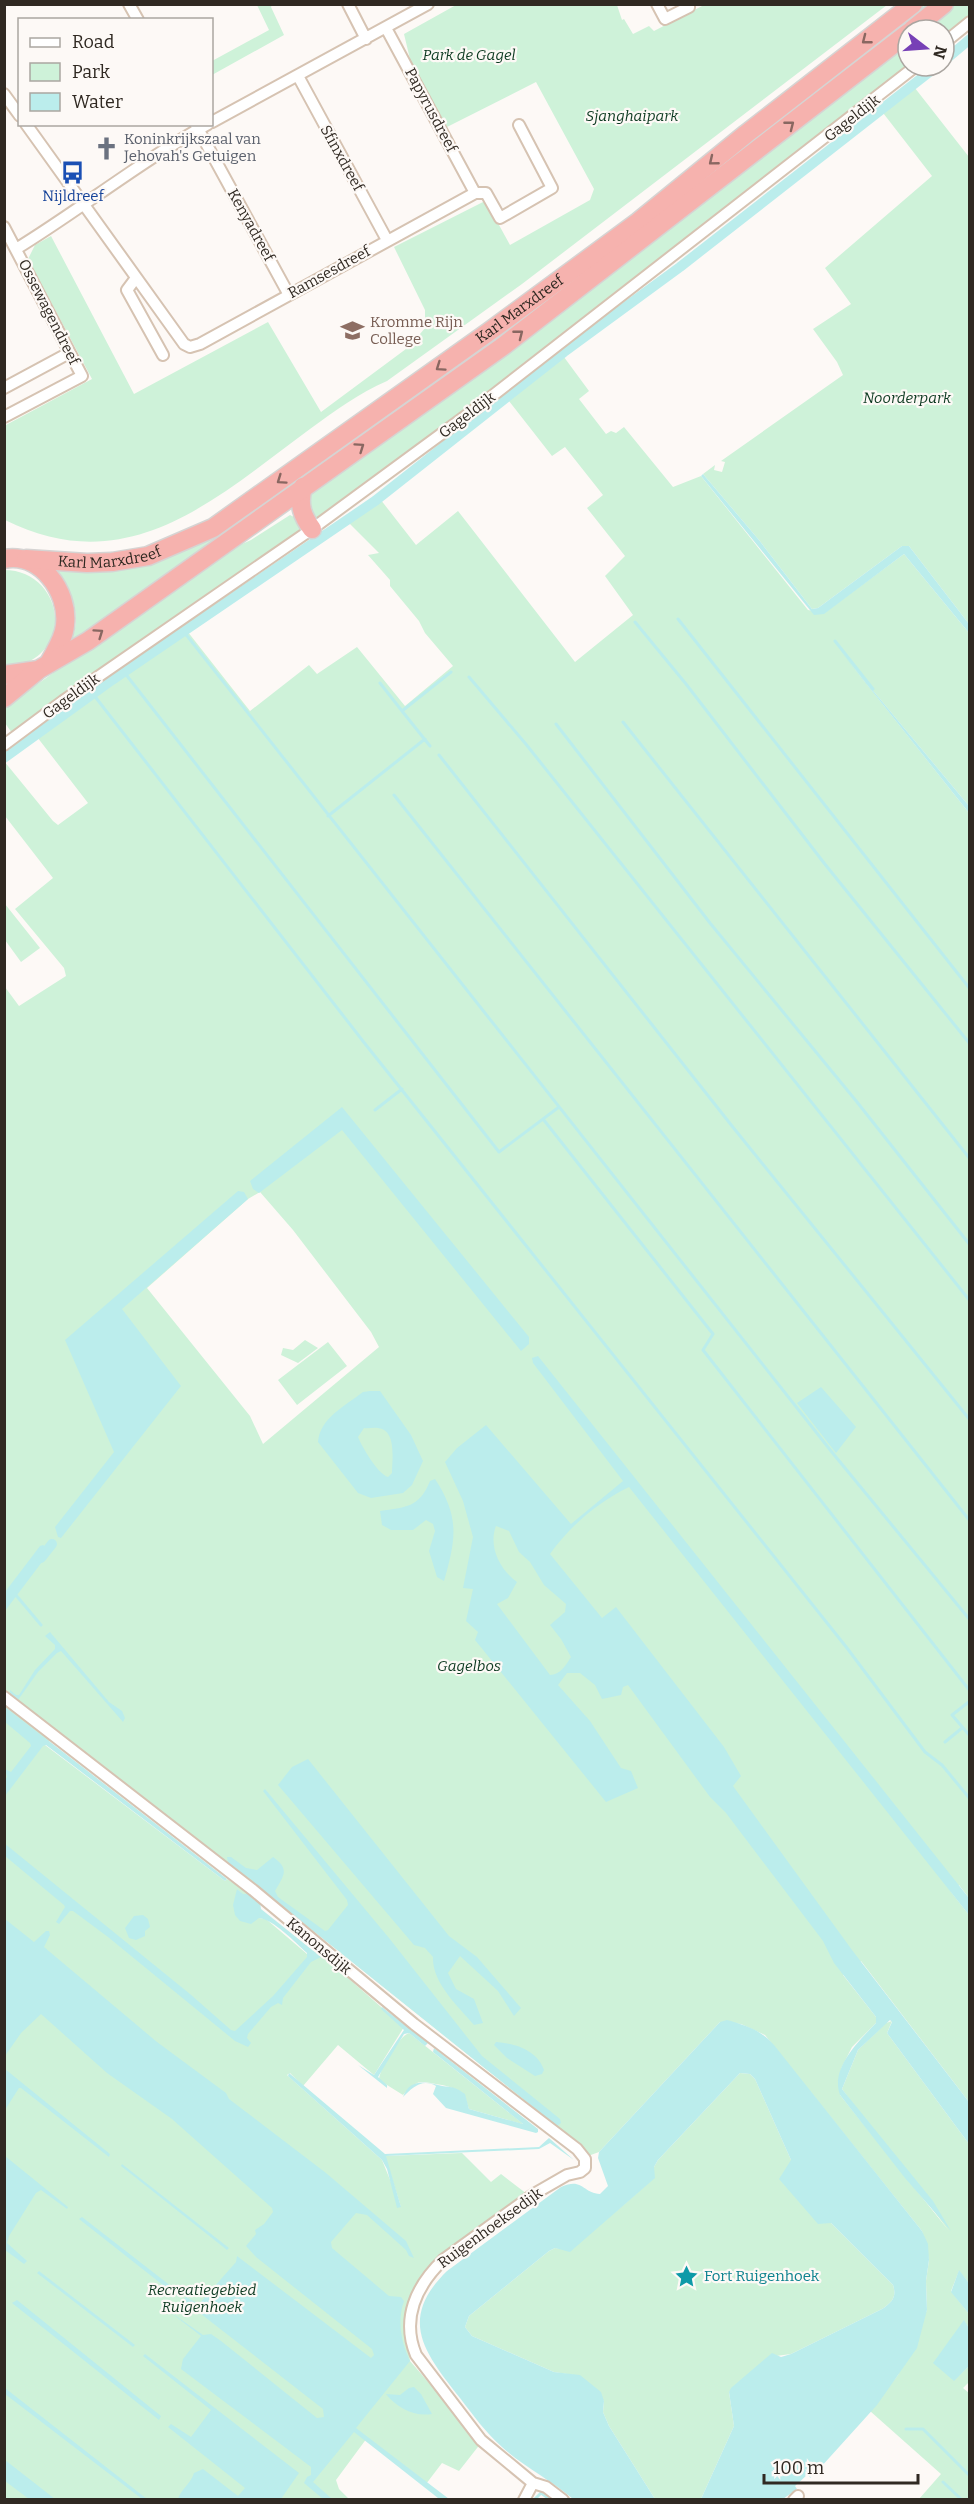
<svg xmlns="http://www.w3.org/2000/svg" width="974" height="2504" font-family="Bitter,serif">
<rect width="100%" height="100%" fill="#fdf9f6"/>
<!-- green -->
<path fill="#cef2d9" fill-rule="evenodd" d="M257,5H272L271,7L284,35L212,75V61L269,30Z
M456,5H617L622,20L624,19L633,34L649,26L654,31L704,5H887L522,284L387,381C359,393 335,411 310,429C216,498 129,582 5,520L4,426L92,379L28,259L35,245L51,236L134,394L268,322L321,412L410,346L425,328V310L394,247L483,202L488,205L510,245L590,200L594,189L536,82L447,127L445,123L440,126L415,80L404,34Z
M923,5H940L522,326L74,641L72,639C82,614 71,588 55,569L99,572L161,558L575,274Z
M955,5H969V17L944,38V30H922Z
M908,41V66C714,219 520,371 321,518L311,517L306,499L310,491Z
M911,83L969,157V624L909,546H902L818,608L812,609L759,540L703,474L715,465L714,470L722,472L725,462L721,461L843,375L837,362L813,329L851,304L825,268L932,176L880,109Z
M561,353L589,391L579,399L606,434L611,431L616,433L624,427L673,487L701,476L808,610L824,613L904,554L969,633V806L850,663L969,813V1898L959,1885L951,1892L969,1915V2102L861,1961L843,1975L876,2017V2023L852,2047L841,2069L840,2095L949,2231L842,2089L858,2050L886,2023L892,2021L887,2033L969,2144V2283L959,2271L951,2291L969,2314V2328L964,2321L954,2380L969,2366V2382L963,2388L969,2393V2499H919L941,2474L870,2411L898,2375L927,2310L926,2281L929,2260L922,2231L765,2035L741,2024L720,2022L599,2152L588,2156L579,2144L557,2126L271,1897H264L5,1692V987L19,1006L66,976L64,968L15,909L53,878L5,816L4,761L53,821L58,825L88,803L34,733L90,691L184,627L250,711L309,665L317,674L357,647L405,706L453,666L425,633L419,621L390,586V580L368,555L379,553L345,519L377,495L416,545L458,511L575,662L633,615L605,576L625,556L587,508L603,495L565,447L552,456L505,396ZM260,1192L293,1230L371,1332L379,1347L263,1444L250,1416L147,1288L248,1199Z
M290,515L300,520L302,531L130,648L12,733L5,723V707L224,552L251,540Z
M4,570C57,570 75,639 28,662C20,665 12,665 5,666Z
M5,904L40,948L21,962L5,940Z
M305,1340L318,1348L298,1363L281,1355L283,1348L293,1350Z
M328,1342L347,1366L297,1405L278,1380Z
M4,1701L52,1739L45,1745L225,1881L227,1879L250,1894H242L237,1889L259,1918L266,1919L307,1954L314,1950L324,1957L404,2027L374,2075L338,2045L303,2086L290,2073L287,2075L382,2160L401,2207L385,2156L462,2153L491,2182L501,2174L527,2194L443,2256L406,2329L410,2361L481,2443L459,2471L442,2463L426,2484L367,2438L336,2480L339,2489L349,2499H5Z
M409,2033L522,2123V2124L469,2109L464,2094C457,2089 451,2087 442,2085C423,2083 419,2076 403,2095L379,2080C379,2070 399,2036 409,2033Z
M740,2073L750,2074L755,2079L791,2160L831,2223L893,2285C897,2297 892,2302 882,2309L791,2354L776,2356L729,2392L734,2426L701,2499H655L609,2426L603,2412L604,2401L580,2376L554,2372L472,2336L465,2327L469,2316L549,2251L555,2248L563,2249L620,2208L654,2178V2167L658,2160Z"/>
<!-- water -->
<path fill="#bbedec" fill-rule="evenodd" d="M703,474L759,540L812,609L818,608L902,546H909L969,624V633L904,554L824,614L814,615L701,476Z
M841,652L969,806V813Z
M342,1107L529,1337V1344L521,1351L342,1130L259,1193L253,1189L250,1181Z
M238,1191L244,1192L248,1199L122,1309L181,1386L61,1538L58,1537L55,1527L114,1452L65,1340Z
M538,1356L969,1898V1915L629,1487C598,1502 570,1526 550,1554L602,1618L616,1607L724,1747L741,1776L733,1786L852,1950L969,2102V2144L887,2033L892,2022L890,2020L858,2050L842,2089L933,2201L951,2231L905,2178L840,2095C830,2068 859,2041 876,2023V2017L834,1963L823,1941L726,1813L710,1797L628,1685L623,1687L621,1695L602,1699L595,1685L580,1673H567L558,1685L590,1721L621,1768L631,1771L638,1788L606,1802L475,1640L478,1632L466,1621L473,1589L463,1588L473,1537L463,1501L445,1462L457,1448L486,1425L571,1524L623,1481L533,1363L532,1358ZM496,1526L509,1531L519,1552L530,1562L544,1585L566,1604L565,1612L550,1625L561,1639L571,1657C566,1665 560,1675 550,1675L497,1604L508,1598L517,1582C500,1570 488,1546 496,1526Z
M821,1387L856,1427L836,1453L797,1403Z
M370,1391H380L411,1435L423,1461L412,1485L403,1493L371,1498L358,1493L318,1442C320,1418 345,1406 363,1392ZM364,1428C369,1429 373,1427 378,1428C397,1430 392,1460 392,1473L388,1477C378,1474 362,1447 358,1437Z
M435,1479C460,1517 456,1539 444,1581L437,1577L429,1551L435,1531L433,1524L426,1520L413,1530H391L382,1525L380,1511C406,1507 419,1508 430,1481Z
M43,1545L49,1549L48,1554L5,1611V1592L40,1546Z
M50,1632L109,1702L122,1711L125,1718L123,1722L61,1651L57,1653L38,1672L18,1700L10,1694V1690L16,1695H19L35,1670L55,1649V1645L45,1636Z
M5,1707L227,1879L225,1881L46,1745L43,1746L5,1796V1780L7,1777L5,1769L11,1772L31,1746L30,1743L5,1722Z
M308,1759L449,1936L477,1957L521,2008L514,2016L498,1991L460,1956L448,1973L456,1989L474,1999L483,2023L474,2025C458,2006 432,1983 433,1957L425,1948L414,1945L278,1785L292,1767Z
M265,1789L389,1938L482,2056L560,2119L561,2123L557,2126L271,1897H264L260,1902L261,1909L321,1957L311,1962L283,1998L282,2005L278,2003L271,2007L248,2034L247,2038L251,2043L248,2047L235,2041L108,1937L73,1911H70L59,1924L56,1922L65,1907L64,1905L5,1856L4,1843L190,1994L231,2030L235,2031L273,1996L307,1957V1953C296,1943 273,1919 259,1918L251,1924L240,1921L235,1915L233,1905L237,1889L243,1894H250L255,1888L253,1881L228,1863L227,1857H231L246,1868L257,1870L273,1857C290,1869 284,1875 275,1891L278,1897L325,1931L328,1930L348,1905L347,1900L263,1791Z
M143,1915L148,1919L150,1927L145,1931V1936L136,1940L129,1938L125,1928L134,1916Z
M5,1919L34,1942L46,1931H49L50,1935L44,1947L157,2042L226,2093L229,2099L326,2173L406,2241L414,2258L409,2256L406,2250L367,2215L356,2213L331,2242L332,2248L389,2296L401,2297L404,2301C397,2321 401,2342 410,2361L356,2428L449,2499L438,2498L354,2432L313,2482L332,2499H323L304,2483L307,2477L311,2475V2467L181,2369L183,2359L201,2336L166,2309L203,2335L211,2334L221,2341L317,2418L324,2417L323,2409L183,2300L186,2297L199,2304L236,2262L237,2256L371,2358L374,2355L372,2349L256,2257L246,2246L256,2234L255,2230L264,2224L273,2212L272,2208L172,2119L107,2073L41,2014L21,2033L5,2056Z
M382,2007L428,2043L425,2046L409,2033L404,2034L378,2077L387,2085V2088L358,2065L374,2075L404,2030L381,2009Z
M727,2020C745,2025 761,2030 774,2045L922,2231L928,2244L929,2260L926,2281L927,2310L917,2348L877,2405L811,2478L807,2475L795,2486L797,2489L783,2499H701L734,2426L729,2392L731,2388L772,2353L781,2357L791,2354L882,2309C892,2302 897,2297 893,2285L831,2223L818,2224L779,2179L791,2160L755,2079L750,2074L740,2073L658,2160L654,2167L655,2178L570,2252L555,2248L549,2251L469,2316L465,2327L472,2336L554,2372L580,2375L601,2392L604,2401L603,2412L609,2426L655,2499H573C551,2480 524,2467 502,2447C486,2433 473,2415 460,2398C425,2353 397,2320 447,2271L561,2187C583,2177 582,2193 600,2194L608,2186L598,2158L599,2152L720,2022Z
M496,2042C515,2043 538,2051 544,2070L542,2074L535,2076L507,2058L494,2045Z
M434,2048L538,2129V2132L536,2133L446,2108L433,2094L436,2086C422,2078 412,2088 403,2097C409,2080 423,2081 438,2085C450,2088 453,2085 465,2094L469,2109L523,2124L433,2052Z
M5,2069L110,2154L109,2157L21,2088H19L5,2110Z
M289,2073L385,2154L539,2147L549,2138L574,2160L550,2143L539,2149L386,2156L401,2207L397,2208L387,2169L382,2160L288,2076Z
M5,2156L68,2207L67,2209L41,2190L36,2193L9,2236L7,2243L27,2261L24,2264L5,2250Z
M122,2164L229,2248L227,2250L121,2166Z
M82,2217L176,2290L173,2293L79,2219Z
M959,2270L969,2283V2314L951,2292Z
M39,2271L135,2345L133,2347L37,2273Z
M17,2300L161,2416L159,2420L12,2303Z
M964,2320L969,2328V2366L954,2381L933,2363Z
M145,2354L299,2473L281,2499H178C181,2489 190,2485 194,2473L203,2469L238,2496L245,2488L168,2427L171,2424L191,2437L211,2410L143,2356Z
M414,2387L421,2394L432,2414C414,2417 397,2408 386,2394L400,2395L409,2388Z
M5,2388L147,2499H142L5,2394Z
M4,2460H5L55,2499H29L5,2481Z"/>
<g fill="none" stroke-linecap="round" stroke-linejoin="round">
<!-- stream -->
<path stroke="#bbedec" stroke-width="3" d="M678,619L970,989
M635,622L686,684L824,863L970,1044
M184,632L831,1451L970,1620
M835,641L873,689
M124,672L499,1152L559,1107
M469,677L525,743L970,1301
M380,683L402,711L451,672
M93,694L366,1045L847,1648L925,1752L942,1765L970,1799
M402,711L430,746
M623,722L970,1159
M556,724L710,923L857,1102L970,1245
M439,755L732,1126L970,1420
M394,795L970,1521
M328,816L425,739
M375,1110L402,1089
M543,1119L713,1334L703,1350L970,1691
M15,1594L41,1625
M970,1701L952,1715L970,1736
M945,1742L962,1728
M906,2429H923L970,2476
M943,2482L962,2500
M534,2500L541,2493L551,2500"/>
<!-- canal -->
<path stroke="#bbedec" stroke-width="10" d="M944,61L970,39
M4,758L112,680L375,501L564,352L680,267L937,66
M41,1558L52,1544"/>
<defs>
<path id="minor" d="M129,4L138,20
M348,4L366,39
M657,4L665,19L689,7L688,4
M944,43L970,22
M298,76L387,240
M4,94L20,116
M212,122L428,4
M26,124L184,344L190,347L200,344L475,193L386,28
M196,125L289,295
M475,193H486L500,218L552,188L519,125
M4,227L82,376L4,417
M16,249C81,209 141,161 208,124
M136,278L127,290L163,355
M4,388L69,353
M4,745L63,701L312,529L478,407L916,66
M4,1697L253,1890L414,2024L577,2149L585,2159V2168L580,2172L567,2175L534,2194L443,2260C416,2286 401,2319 416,2355L481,2440L533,2483L546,2487L563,2500
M524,2500L533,2483
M794,2500L798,2496"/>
<g id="trunk">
<path d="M912,30L944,4"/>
<path d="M303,487C298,504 302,516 312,529"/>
<path d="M4,559C40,552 69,591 65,625C64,639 55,651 49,663"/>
<path id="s1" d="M26,559L87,563L112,562L148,556L213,528L490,331L638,222L746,134L913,4"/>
<path d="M4,675L38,670L88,641L502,347L908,33"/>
<path d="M4,698L37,671"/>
</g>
</defs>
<!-- minor casing -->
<use href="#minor" stroke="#d6c3b2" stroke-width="14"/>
<!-- trunk casing -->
<use href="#trunk" stroke="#d6d4d3" stroke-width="21"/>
<!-- minor -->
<use href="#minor" stroke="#fff" stroke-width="10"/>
<!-- trunk -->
<use href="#trunk" stroke="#f6b2ae" stroke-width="18"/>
</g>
<!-- one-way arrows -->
<defs><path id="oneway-chevron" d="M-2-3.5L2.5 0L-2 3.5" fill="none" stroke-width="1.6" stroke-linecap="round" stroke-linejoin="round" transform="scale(1.5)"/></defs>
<g stroke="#896761">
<use href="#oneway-chevron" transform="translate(866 40) rotate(142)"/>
<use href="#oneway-chevron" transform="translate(790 125) rotate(-38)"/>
<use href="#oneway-chevron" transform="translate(713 161) rotate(141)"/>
<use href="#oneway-chevron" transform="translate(519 334) rotate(-38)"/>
<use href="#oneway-chevron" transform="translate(440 367) rotate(145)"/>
<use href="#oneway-chevron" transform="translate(360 447) rotate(-35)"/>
<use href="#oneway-chevron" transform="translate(281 480) rotate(145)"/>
<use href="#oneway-chevron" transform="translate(99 633) rotate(-35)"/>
</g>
<!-- icons -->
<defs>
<symbol id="church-bare" viewBox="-9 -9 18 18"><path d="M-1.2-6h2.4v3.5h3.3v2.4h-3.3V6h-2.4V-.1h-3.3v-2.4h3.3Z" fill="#6b7280" stroke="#fdf9f6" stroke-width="2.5" paint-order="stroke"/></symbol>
<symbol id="bus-bare" viewBox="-9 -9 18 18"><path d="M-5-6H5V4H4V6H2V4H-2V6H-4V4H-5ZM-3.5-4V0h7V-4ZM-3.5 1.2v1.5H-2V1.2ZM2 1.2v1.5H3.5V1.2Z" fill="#1a4fb4" stroke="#fdf9f6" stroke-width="2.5" paint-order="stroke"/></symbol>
<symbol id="school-bare" viewBox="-9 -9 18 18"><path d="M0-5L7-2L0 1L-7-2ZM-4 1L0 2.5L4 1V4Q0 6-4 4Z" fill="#8d6e63" stroke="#fdf9f6" stroke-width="2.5" paint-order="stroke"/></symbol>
<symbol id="sight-bare" viewBox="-9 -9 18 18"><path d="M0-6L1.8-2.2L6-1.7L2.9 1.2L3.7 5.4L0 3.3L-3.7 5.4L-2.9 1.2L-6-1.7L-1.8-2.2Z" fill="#0f9aa8" stroke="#fdf9f6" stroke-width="2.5" paint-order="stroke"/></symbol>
</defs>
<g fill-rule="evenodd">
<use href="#church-bare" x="90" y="132" width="33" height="33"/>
<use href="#bus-bare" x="56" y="156" width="33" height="33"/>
<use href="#school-bare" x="336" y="314" width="33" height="33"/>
<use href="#sight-bare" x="670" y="2260" width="33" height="33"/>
</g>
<g text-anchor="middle" stroke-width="4.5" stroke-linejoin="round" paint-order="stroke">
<!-- park labels -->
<g font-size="15" font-style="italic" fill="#0d3a21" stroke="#fdf9f6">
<text x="469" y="60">Park de Gagel</text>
<text x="632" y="121">Sjanghaipark</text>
<text x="907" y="403">Noorderpark</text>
<text x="469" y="1671">Gagelbos</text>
<text x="202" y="2295">Recreatiegebied<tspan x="202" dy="17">Ruigenhoek</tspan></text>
</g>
<!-- street labels -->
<g font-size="15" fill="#302922" stroke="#fdf9f6">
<text transform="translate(431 110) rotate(62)" y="5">Papyrusdreef</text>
<text transform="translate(852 118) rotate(-38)" y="5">Gageldijk</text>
<text transform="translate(342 158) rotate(61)" y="5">Sfinxdreef</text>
<text transform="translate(251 225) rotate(61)" y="5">Kenyadreef</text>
<text transform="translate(329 272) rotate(-29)" y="5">Ramsesdreef</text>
<text dy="5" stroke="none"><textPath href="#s1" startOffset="570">Karl Marxdreef</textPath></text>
<text transform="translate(49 312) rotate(63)" y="5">Ossewagendreef</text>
<text transform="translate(467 415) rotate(-37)" y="5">Gageldijk</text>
<text dy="5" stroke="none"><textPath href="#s1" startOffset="84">Karl Marxdreef</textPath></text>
<text transform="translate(71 696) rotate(-36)" y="5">Gageldijk</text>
<text transform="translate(319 1946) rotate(40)" y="5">Kanonsdijk</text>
<text transform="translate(490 2228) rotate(-36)" y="5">Ruigenhoeksedijk</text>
</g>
<!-- worship labels -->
<g font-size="15" fill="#5b616d" stroke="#fdf9f6" text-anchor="start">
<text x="124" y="144">Koninkrijkszaal van<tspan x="124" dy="17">Jehovah's Getuigen</tspan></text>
</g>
<!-- transit labels -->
<g font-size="15" fill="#164399" stroke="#fdf9f6">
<text x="73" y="201">Nijldreef</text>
</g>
<!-- education labels -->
<g font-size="15" fill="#785e54" stroke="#fdf9f6" text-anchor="start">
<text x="370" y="327">Kromme Rijn<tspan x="370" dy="17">College</tspan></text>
</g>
<!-- culture labels -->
<g font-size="15" fill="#0d838f" stroke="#fdf9f6" text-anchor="start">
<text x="704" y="2281">Fort Ruigenhoek</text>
</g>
</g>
<!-- border -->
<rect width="974" height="2504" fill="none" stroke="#302922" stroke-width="12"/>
<!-- legend -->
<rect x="18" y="18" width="195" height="108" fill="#fdf9f6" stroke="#aba6a1" stroke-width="1.5"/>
<rect x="30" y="38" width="30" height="9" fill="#ffffff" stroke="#aba6a1" stroke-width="1.5"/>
<text x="72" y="48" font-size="18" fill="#302922">Road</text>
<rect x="30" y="63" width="30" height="18" fill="#cef2d9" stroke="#aba6a1" stroke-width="1.5"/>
<text x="72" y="78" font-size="18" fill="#302922">Park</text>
<rect x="30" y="93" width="30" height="18" fill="#bbedec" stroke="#aba6a1" stroke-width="1.5"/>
<text x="72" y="108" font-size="18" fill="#302922">Water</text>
<!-- north arrow -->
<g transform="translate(926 48) rotate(107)"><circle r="28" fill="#fdf9f6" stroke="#aba6a1" stroke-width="1.5"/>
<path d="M0-4.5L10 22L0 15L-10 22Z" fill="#7740b6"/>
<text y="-9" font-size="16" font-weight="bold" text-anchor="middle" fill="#302922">N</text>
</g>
<!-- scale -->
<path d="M764 2474v9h154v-9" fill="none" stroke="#302922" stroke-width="3"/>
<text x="773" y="2474" font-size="18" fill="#302922" stroke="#fdf9f6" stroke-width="4.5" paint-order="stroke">100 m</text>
</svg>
